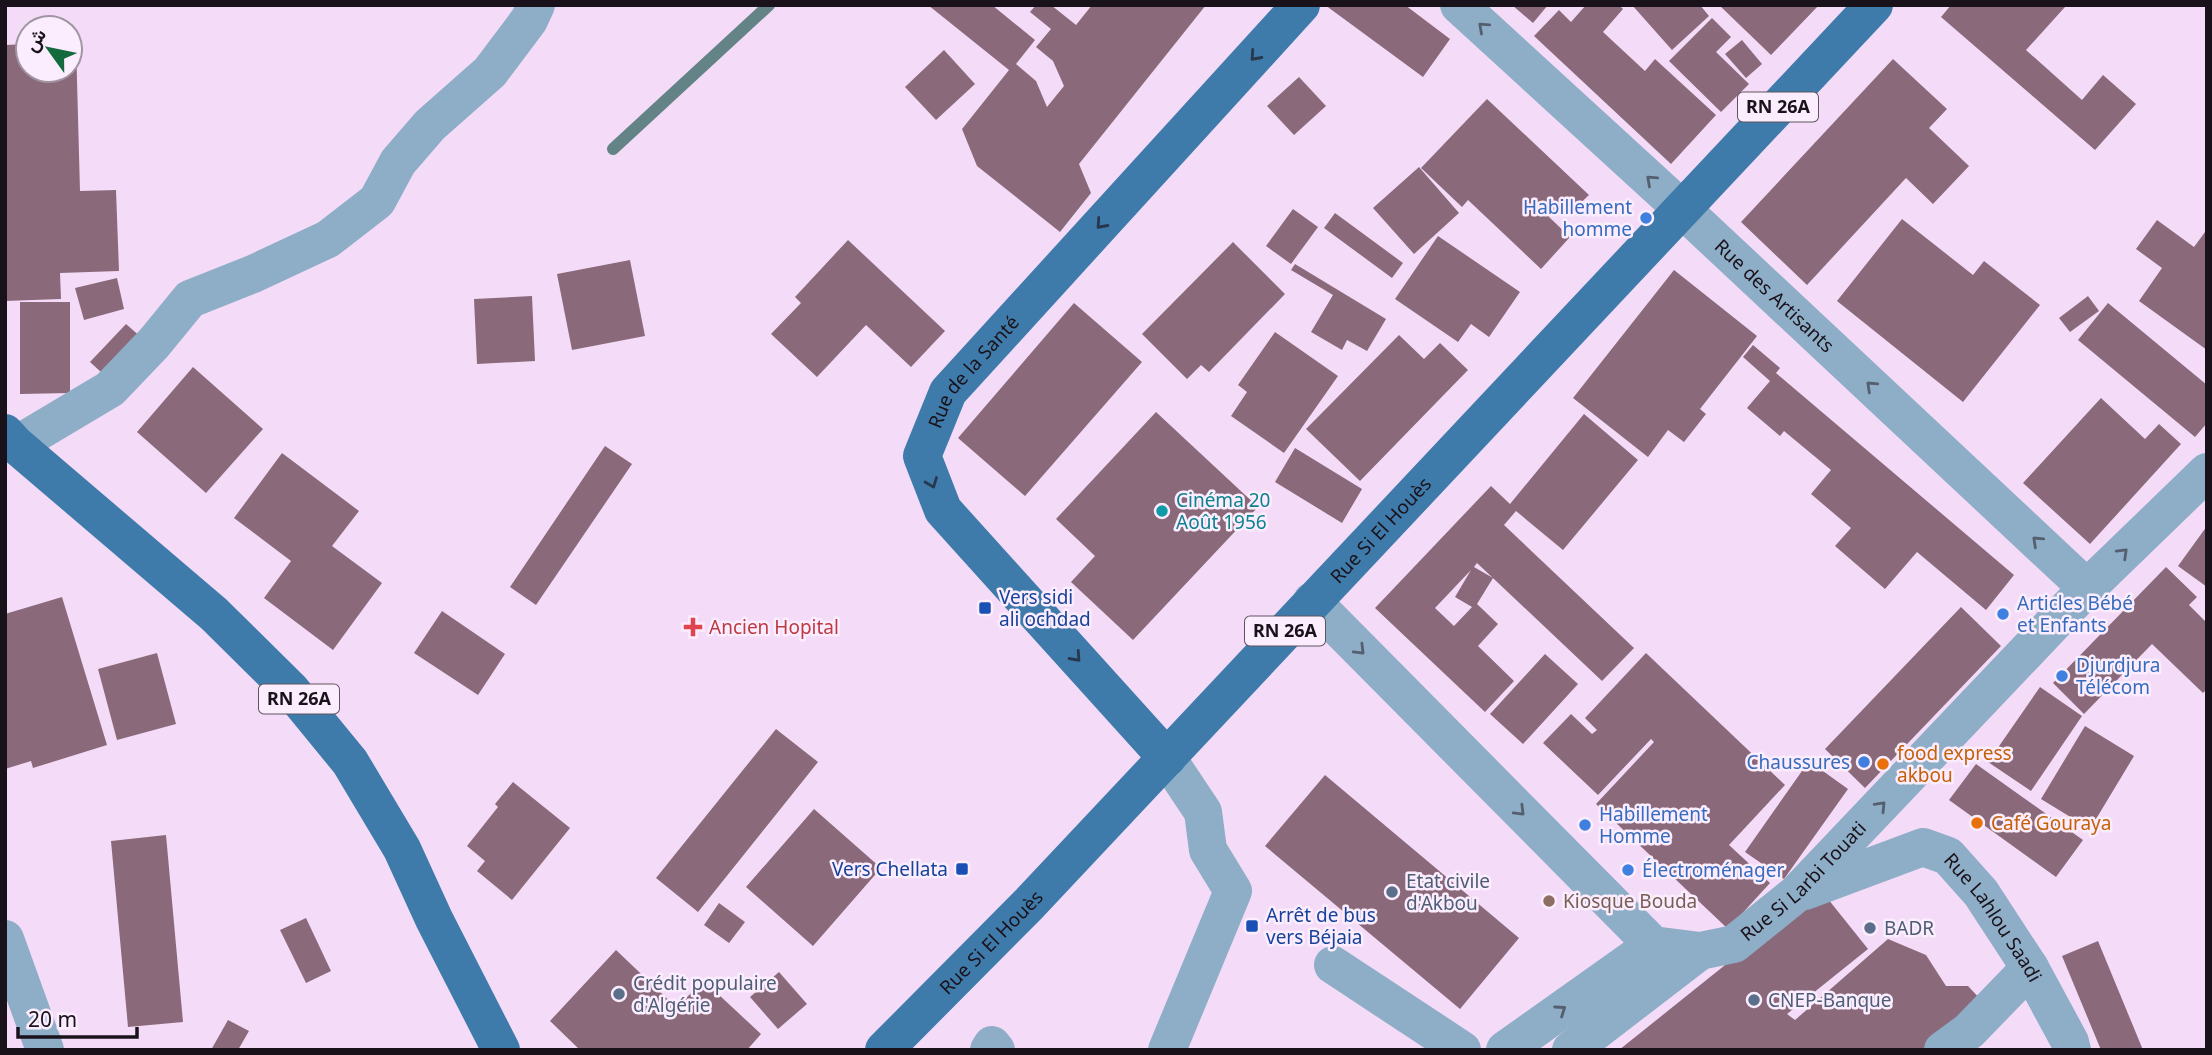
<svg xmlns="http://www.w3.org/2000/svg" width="2212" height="1055" font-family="'Noto Sans',Vazirmatn,sans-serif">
<rect width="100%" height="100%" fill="#f4dcf8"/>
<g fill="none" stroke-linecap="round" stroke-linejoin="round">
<!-- stream -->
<path stroke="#638386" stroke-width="12" d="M613,149L769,5"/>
</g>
<!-- building -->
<path fill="#8a6a7a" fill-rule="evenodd" d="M928,5H992L1035,40L1016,64L1036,81L1047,107L1064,86L1053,61L1036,47L1051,29L1030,12L1036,5H1051L1076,25L1092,5H1206L1079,164L1091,193L1060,232L977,166L962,129L1009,70Z
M1325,5H1405L1450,39L1423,77Z
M1512,5H1548L1533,23Z
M1586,5H1619L1623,9L1603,32L1645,71L1655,59L1716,115L1671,164L1534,36L1559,10L1571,22Z
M1632,5H1700L1709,16L1672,50Z
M1719,5H1819L1771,55Z
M1951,5H2063L2065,7L2026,50L2082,100L2103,75L2136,104L2095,150L1941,17Z
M1712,18L1731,37L1716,52L1749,84L1721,112L1669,61Z
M1742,40L1762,64L1746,78L1725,54Z
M70,43H76L80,191L116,190L119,271L60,273L61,299L5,301V45L28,44V70H70Z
M944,50L975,84L936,120L905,87Z
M1893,59L1947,109L1929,128L1969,166L1933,204L1906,178L1807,285L1741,222Z
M1299,77L1326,106L1294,135L1267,106Z
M1487,99L1589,195L1572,211L1563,202L1549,217L1570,237L1541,269L1468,200L1462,207L1421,168Z
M1419,167L1459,213L1414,254L1373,208Z
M1293,209L1318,227L1291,264L1266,246Z
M1335,213L1403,263L1392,278L1324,228Z
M1902,219L1973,275L1984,261L2040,305L1963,402L1837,301Z
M2157,220L2194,247L2205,232L2207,233V350L2139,301L2162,268L2136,249Z
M1438,236L1520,292L1489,337L1471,324L1458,342L1395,299Z
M848,240L945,331L911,367L866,325L817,377L771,334L801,303L795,297Z
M1233,242L1285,294L1209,372L1201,365L1187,379L1142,334Z
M630,260L645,336L572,350L557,274Z
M1295,264L1386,319L1367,351L1347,340L1342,350L1311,332L1333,295L1291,270Z
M1674,270L1757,336L1700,409L1706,414L1684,442L1668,430L1648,457L1573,398Z
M117,278L124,309L84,320L75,288Z
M532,296L535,361L477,364L474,299Z
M2088,296L2099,311L2070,332L2059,318Z
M20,302H70V393L20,394Z
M1074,303L1142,362L1025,496L958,438Z
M2108,303L2207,385V423L2195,437L2078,340Z
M126,324L150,345L114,384L90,362Z
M1275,332L1338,376L1284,453L1231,416L1247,392L1238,385Z
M1399,335L1424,359L1440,343L1468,370L1360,481L1306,429Z
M1753,345L1780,368L1776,373L2014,575L1986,610L1917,552L1885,589L1835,546L1851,528L1811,494L1831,470L1784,431L1780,436L1747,408L1770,381L1743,357Z
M193,367L263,429L206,493L137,432Z
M2101,398L2145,439L2159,424L2181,444L2090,544L2023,483Z
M1156,412L1258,507L1133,640L1071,582L1095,556L1056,519Z
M1584,414L1638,460L1563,550L1516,511L1504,525L1634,648L1602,681L1477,563L1474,567L1493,578L1477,604L1498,624L1478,646L1514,681L1485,712L1375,608L1491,486L1510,504ZM1471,570L1455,597L1472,607L1454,626L1435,608Z
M605,446L632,464L536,605L510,587Z
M1295,448L1362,489L1342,523L1275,482Z
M282,453L359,511L332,546L382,583L333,650L264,598L291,561L234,518Z
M2207,526V587L2178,566Z
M2166,567L2197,597L2189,605L2207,623V689L2203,693L2152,644L2084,714L2053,683Z
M62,597L107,745L33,768L31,761L5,769V614Z
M1961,607L2001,646L1865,788L1825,749Z
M442,611L505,654L478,695L414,653Z
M157,653L176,724L117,740L98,669Z
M1646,653L1785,785L1729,845L1770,883L1728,929L1596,804L1654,742L1651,739L1598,795L1543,743L1571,714L1592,734L1597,730L1585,718Z
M1545,654L1578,684L1523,744L1490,714Z
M2040,687L2082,716L2031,791L1988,762Z
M2085,726L2134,756L2090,829L2041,799Z
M776,729L818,762L698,912L656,878Z
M1809,761L1848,789L1784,879L1745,852Z
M1976,764L2083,840L2056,877L1949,800Z
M1325,775L1519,938L1460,1009L1265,846Z
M513,782L570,828L512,900L477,871L485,861L467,846L498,807L495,804Z
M814,809L881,868L813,946L746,887Z
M166,835L183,1022L128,1027L111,841Z
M1820,889L1868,949L1787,1014L1795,1020L1888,939L1926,955L1946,986H1968L1984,1003L1934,1050H1875L1871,1048L1869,1050H1619Z
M719,903L745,922L729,943L704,925Z
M306,918L331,971L306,983L280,930Z
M2098,941L2143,1050H2101L2062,956Z
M616,950L677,1008L703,980L761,1034L747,1050H580L550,1021Z
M779,972L807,1004L778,1029L750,997Z
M228,1020L249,1031L238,1050H211Z"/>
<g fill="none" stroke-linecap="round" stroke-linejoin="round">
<!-- minor -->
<g stroke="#8eadc6" stroke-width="38">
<path id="s1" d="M1459,5L1682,209L2087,588"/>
<path d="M16,445L110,389L154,343L190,299L253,274L328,239L377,201L398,162L430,125L490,72L529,20L536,5"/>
<path id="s2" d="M1312,601L1653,945L1700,951L1734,944L1796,894L2087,588L2207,472"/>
<path id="s3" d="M1805,891L1923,847L1948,856L1981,893L2030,968L2070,1042L2072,1050"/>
<path d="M5,939L45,1050"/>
<path d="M1333,965L1462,1050"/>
<path d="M989,1050L992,1045L996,1050"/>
<path d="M1167,1050L1233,891L1208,850L1203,812L1167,758"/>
<path d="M1505,1050L1653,945"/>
<path d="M1571,1050L1700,951"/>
<path d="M1943,1050L1969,1031L2030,968"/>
</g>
<!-- major -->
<g stroke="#3f7baa" stroke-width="38">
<path d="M5,433L16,445L214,614L291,690L350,762L402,849L434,919L501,1050"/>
<path id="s4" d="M1167,758L943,510L922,456L948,392L1301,5"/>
<path id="s5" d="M884,1050L1029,904L1874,5"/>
</g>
</g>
<!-- one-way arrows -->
<defs><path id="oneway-chevron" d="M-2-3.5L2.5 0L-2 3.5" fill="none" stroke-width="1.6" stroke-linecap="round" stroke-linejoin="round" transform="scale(1.75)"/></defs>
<g stroke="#546070">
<use href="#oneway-chevron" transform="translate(1483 27) rotate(-138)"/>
<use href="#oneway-chevron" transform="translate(1651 180) rotate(-138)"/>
<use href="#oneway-chevron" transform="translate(1871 386) rotate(-137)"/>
<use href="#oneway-chevron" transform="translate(2037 541) rotate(-137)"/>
<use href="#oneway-chevron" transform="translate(2123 553) rotate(-44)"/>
<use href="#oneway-chevron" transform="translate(1360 650) rotate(45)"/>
<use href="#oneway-chevron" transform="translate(1881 806) rotate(-46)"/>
<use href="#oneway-chevron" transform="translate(1520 811) rotate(45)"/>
<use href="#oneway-chevron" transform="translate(1561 1010) rotate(-35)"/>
</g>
<g stroke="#27374d">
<use href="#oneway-chevron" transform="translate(1255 56) rotate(132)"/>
<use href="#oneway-chevron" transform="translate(1101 224) rotate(132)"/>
<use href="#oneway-chevron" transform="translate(932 483) rotate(69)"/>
<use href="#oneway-chevron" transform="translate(1076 657) rotate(48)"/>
</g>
<!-- markers -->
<g fill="#3f7fe0" stroke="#fbedfe" stroke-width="2.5">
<circle cx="1646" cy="218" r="7"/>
<circle cx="2003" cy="614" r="7"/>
<circle cx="2062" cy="676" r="7"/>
<circle cx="1864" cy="762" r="7"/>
<circle cx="1585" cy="825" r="7"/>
<circle cx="1628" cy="870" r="7"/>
</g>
<circle fill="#0f9aa8" stroke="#fbedfe" stroke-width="2.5" cx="1162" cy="511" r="7"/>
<g fill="#1a4fb4" stroke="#fbedfe" stroke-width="2.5">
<rect x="978" y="601" width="14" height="14" rx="3.5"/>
<rect x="955" y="862" width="14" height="14" rx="3.5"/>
<rect x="1245" y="919" width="14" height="14" rx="3.5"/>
</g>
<path fill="#e0444e" stroke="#fbedfe" stroke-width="2.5" d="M689.5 616.5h7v7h7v7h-7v7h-7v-7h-7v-7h7z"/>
<g fill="#e8710a" stroke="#fbedfe" stroke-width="2.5">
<circle cx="1883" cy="764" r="7"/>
<circle cx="1977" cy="823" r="7"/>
</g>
<g fill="#5c6f8a" stroke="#fbedfe" stroke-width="2.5">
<circle cx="1392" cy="892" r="7"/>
<circle cx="1870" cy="928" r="7"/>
<circle cx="619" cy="994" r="7"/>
<circle cx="1754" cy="1000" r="7"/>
</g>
<circle fill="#8d6e63" stroke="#fbedfe" stroke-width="2.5" cx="1549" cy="901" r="7"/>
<g text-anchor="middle" stroke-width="5" stroke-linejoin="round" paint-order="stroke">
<!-- shield labels -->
<g fill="#fbedfe" stroke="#5e545f" stroke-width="2">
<rect x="1738" y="92.5" width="80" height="29" rx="5"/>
<rect x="1245" y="616.5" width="80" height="29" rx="5"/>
<rect x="259" y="684.5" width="80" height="29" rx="5"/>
</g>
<g font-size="18" font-weight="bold" fill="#1a121b">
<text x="1778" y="113">RN 26A</text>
<text x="1285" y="637">RN 26A</text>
<text x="299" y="705">RN 26A</text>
</g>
<!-- shop labels -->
<g font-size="19" fill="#366cbe" stroke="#fbedfe" text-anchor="start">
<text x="1632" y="214" text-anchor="end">Habillement<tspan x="1632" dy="22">homme</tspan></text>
<text x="2017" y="610">Articles Bébé<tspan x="2017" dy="22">et Enfants</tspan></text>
<text x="2076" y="672">Djurdjura<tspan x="2076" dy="22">Télécom</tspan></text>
<text x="1850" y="769" text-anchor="end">Chaussures</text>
<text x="1599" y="821">Habillement<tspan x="1599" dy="22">Homme</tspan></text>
<text x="1642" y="877">Électroménager</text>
</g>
<!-- street labels -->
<g font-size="19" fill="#1a121b" stroke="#fbedfe">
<text dy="7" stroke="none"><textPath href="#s1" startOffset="429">Rue des Artisants</textPath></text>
<text dy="7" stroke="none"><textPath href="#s4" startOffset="492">Rue de la Santé</textPath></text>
<text dy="7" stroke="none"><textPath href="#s5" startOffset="719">Rue Si El Houès</textPath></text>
<text dy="7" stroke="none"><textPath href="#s2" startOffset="660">Rue Si Larbi Touati</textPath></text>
<text dy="7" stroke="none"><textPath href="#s3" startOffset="229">Rue Lahlou Saadi</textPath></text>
<text dy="7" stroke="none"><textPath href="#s5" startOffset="152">Rue Si El Houès</textPath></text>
</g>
<!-- culture labels -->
<g font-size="19" fill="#0d838f" stroke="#fbedfe" text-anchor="start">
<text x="1176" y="507">Cinéma 20<tspan x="1176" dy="22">Août 1956</tspan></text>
</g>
<!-- transit labels -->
<g font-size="19" fill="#164399" stroke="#fbedfe" text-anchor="start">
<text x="999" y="604">Vers sidi<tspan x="999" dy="22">ali ochdad</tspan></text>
<text x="948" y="876" text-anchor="end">Vers Chellata</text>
<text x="1266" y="922">Arrêt de bus<tspan x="1266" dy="22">vers Béjaia</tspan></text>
</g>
<!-- health labels -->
<g font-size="19" fill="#be3a42" stroke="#fbedfe" text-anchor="start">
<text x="709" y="634">Ancien Hopital</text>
</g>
<!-- food labels -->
<g font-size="19" fill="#c56008" stroke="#fbedfe" text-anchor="start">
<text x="1897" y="760">food express<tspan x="1897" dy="22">akbou</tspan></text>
<text x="1991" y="830">Café Gouraya</text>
</g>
<!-- service labels -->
<g font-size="19" fill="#4e5e75" stroke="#fbedfe" text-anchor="start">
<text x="1406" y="888">Etat civile<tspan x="1406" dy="22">d'Akbou</tspan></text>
<text x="1884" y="935">BADR</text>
<text x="633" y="990">Crédit populaire<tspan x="633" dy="22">d'Algérie</tspan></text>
<text x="1768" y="1007">CNEP-Banque</text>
</g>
<!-- education labels -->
<g font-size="19" fill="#785e54" stroke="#fbedfe" text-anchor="start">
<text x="1563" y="908">Kiosque Bouda</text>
</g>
</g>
<!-- border -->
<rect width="2212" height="1055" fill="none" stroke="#1a121b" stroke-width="14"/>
<!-- north arrow -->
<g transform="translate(49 49) rotate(303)"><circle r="33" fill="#fbedfe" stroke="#a195a3" stroke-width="2"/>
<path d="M0-5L12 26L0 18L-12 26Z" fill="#136b3d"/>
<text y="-10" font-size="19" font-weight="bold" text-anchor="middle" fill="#1a121b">ش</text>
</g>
<!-- scale -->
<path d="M18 1027v10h119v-10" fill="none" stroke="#1a121b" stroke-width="3.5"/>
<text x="28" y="1027" font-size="21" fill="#1a121b" stroke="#fbedfe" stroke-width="5" paint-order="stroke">20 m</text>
</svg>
